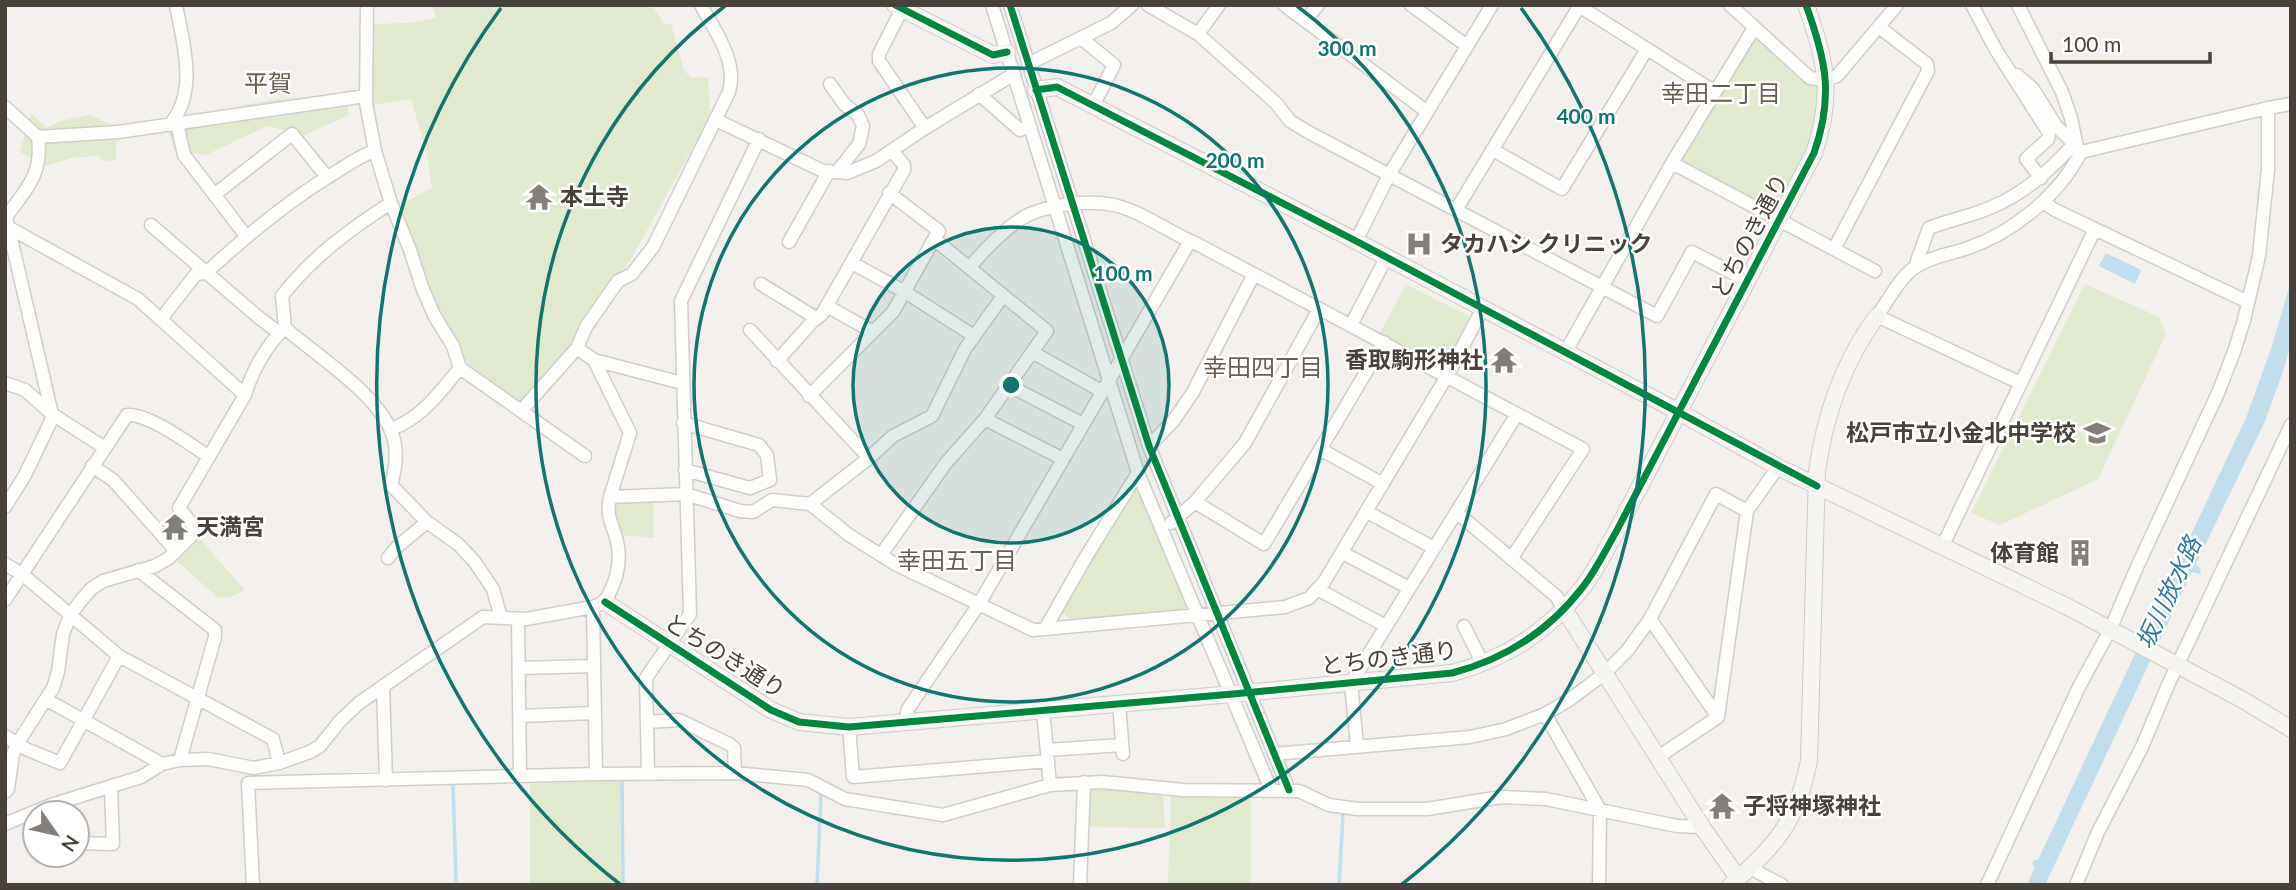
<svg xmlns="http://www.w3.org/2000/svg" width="2296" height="890" font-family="Lato,'Noto Sans JP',sans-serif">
<rect width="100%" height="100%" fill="#f2efec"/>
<!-- green -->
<path fill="#e1eace" d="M432,5H652L664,24H671L684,70L691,78L708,77L710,116L639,245L629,262L598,296L578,327L570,349L518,403L473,369L462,356L421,270L401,204L432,188L427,154L411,99L374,105L372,93L371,24L408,23L436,18Z
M1754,31L1808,81L1823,90C1818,133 1796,170 1776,207L1769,209L1680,161Z
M346,96L349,115L305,135L267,126L206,155L174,150L169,132L181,117L278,99Z
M31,113L46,128L60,121L90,115L107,123L123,126V138L116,143V160L103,161L98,156L71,158L46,166L20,152Z
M1406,284L1469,316V325L1445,368L1379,335Z
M2085,284L2159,317L2166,334L2098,479L2000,525L1971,513Z
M1140,488L1188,603L1183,612L1071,621L1063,613L1064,607L1125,502L1134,489Z
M653,501L654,538L619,535V525L613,505Z
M198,537L245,590L229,598L217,597L177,561Z
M620,780L621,885H530V784Z
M1091,786L1163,794L1165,828L1088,827Z
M1251,794V885H1168L1171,795Z"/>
<!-- water -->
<path fill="#c0deec" d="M2106,253L2141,270L2135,284L2099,266Z
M2291,281V345L2281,377L2265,421L2196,564L2201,570L2200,574L2192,572L2045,885H2027L2035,867L2032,864L2034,860H2038L2246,418L2271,349Z"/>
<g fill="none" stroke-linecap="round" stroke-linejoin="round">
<!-- stream -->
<path stroke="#c0deec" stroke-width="3.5" d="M622,780L623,885
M453,784L456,881
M817,885L821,793
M1339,885L1343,815"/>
<defs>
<path id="street" d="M367,5L366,103L375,151L391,203L410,250L422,287L434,315L453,346L460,368L585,456
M992,5L1138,473L1271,790
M1010,5L1149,446L1289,790
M1148,5L1198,34L1276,103L1290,121L1308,132L1657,316L1692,252L1748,281
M1284,5L1426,111
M1411,5L1467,46
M1730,5L1810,78L1825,80L1837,76L1897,5
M1972,5L1996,50L2049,133L2048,139L2026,159L2041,178
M2018,5L2062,92L2071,118L2077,147L2081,152C2059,195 2014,232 1968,248C1952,254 1932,256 1917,266C1900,276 1889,300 1877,316L2020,383
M1579,6L1715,92
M902,9L879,54V61L925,128
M1305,21L1318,5
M1198,34L1219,5
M1081,38L1114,65L1093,106
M1028,64L1111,23L1132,5
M2017,75L2033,89L2056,126L2077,147
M830,84L844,104L858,115L863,126L859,144L837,172
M979,94L1020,130L1030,126
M5,107L38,137C43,175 26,189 6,217L52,414L50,423L25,475L5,507
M716,120L823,171L847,173L876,161L925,128L1014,74
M171,123C198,91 183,42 176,5
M177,123L184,155L246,236
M38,137L118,132L366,96
M1493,150L1562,189L1647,49
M2081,152L2268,108L2291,104
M1672,163L1875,271
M214,195L292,134L327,177
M2043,202L2055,210L2248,302
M1456,210L1580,5
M151,225L257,316L279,333
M6,226L138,299L245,395
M1356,241L1389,175L1492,5
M789,242L829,171
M1834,249L1928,71L1927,64L1879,27
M852,263L905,292L974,336
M1917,266V261L1929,228C1949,220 1972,216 1992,207C2025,193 2050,170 2074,144
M970,267C984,250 1010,223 1030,214C1054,204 1089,200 1114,205C1144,212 1169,233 1197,244L1583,449L1511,559
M761,284L816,318
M827,306L873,332
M161,319L196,274L206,273C247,235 289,200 336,172C349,164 361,155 375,151
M1351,325L1386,258
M285,328C316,355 376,393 391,431C398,447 396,468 391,485L427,522L458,544L474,561L493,589L501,618
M1032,352L1103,392
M1565,353L1672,163L1754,28
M594,360L682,383
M777,361L813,321L822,314L904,170V165L892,151
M5,383L25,390L52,414L105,448
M1008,385L1083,424
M809,396L893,312L934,239
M521,411L577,348
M985,419L1063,459
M683,423L759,445L767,455L770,480L750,488L685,470
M391,429C422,418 439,393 460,368
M1149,446L1174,420L1193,392L1254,274
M1320,449L1383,484
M869,458L893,436L932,416L965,349L1003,296
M92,466L113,480L176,551
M610,497L630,433L594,360L577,348L586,327L618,281L632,274L653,247L729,92C738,62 715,31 701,5
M1195,502L1264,544L1384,342
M810,504L849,535L895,564L1033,630L1285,607L1309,598L1324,582L1447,376L1483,308
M1367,512L1434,548
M1456,512L1556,596L1564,609
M1171,523L1195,502L1245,443L1319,309
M1943,545L2095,229
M1343,553L1409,588
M881,555L946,463L985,419L1047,331L934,239L939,231L889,193
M388,558L397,547L427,522
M5,564L22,574L119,656L273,739L279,763
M138,570L215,630V637L180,760
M1317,589L1386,626
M5,600L127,415C149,413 189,444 208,456
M593,607L596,774
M1650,619L1718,717
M518,620L520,776
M1464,626L1483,664
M1045,629L1087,555L1138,473
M520,668L593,666
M383,686L386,780
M47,700L162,764
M1119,703L1123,754
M1043,710L1050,785
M1545,714L1600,810L1599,885
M520,716L594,713
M905,721L908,709L979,604L1190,241
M647,722L679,720L729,744L734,748L735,773
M849,727L853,777L1048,761
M5,736L26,749L60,763L119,656
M1357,746L1351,683L1517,414
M1047,750L1122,745
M1274,754L1470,737L1506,729L1545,714L1569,700L1604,674L1627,651L1650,619L1716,494L1747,511
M1658,757L1718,717L1747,511L1778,467
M648,773L646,678L690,614L681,301L759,139
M5,792L8,789L13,754L17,744L53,688L58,672L63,634L70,616L79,603L91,589L103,581L155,566L169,558L197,530L179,508L245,395C252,371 267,344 285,328L282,296C311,258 350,229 391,203
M5,824L51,805L141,777L162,764L180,760L208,759L254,768L279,763L310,752L320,746L340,721L359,703L483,617L526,619L593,607L605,602C615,583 621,568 618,547C615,526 605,520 610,497L686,494L740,511L753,512L772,500L810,504L869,458L750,330
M77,843L113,844L111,788
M1750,868L1782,885
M253,885L248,783L596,774L735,773L808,780L845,799L943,815L1050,785L1102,782L1183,790L1299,791L1329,805L1358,809H1427L1501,797L1546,799L1677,826L1702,827
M1080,885L1084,782
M1987,885L2079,687L2110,630L2137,567L2218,393L2234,352L2244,320L2259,256L2268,169V108
M2076,885L2098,832L2142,747L2168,685L2291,425"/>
<path id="secondary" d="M895,5L993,55L1007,52
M1036,90L1057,87L1356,241L1679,412L1778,467L2068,607L2243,700L2291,729
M605,602L771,710L799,722L849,727L1233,694L1452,673C1505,659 1548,632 1582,588C1595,572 1605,551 1616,532L1814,153C1834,96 1826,60 1806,5
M1564,609L1702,827L1738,878
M1731,885C1777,843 1796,824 1809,761L1817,471C1825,414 1843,362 1877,316"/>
</defs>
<!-- street casing -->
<use href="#street" stroke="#d0cdca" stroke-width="15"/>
<!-- secondary casing -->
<use href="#secondary" stroke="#d0cbc4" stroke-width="18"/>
<!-- street -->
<use href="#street" stroke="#fdfdfc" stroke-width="12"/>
<!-- secondary -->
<use href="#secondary" stroke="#f6f4f0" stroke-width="16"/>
<defs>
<path id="cycleway" d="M895,5L993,55L1007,52
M1010,5L1149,446L1289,790
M1036,90L1057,87L1356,241L1817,486
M605,602L771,710L799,722L849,727L1233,694L1452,673C1505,659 1548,632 1582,588C1595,572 1605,551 1616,532L1814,153C1834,96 1826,60 1806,5"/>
</defs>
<!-- cycleway casing -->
<use href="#cycleway" stroke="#fff" stroke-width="11"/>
<!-- cycleway -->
<use href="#cycleway" stroke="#00873e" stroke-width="7"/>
</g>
<!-- distance rings -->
<circle cx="1011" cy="385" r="158" fill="#0f766e" fill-opacity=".12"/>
<g fill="none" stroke="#0f766e" stroke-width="3.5">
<circle cx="1011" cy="385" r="158"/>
<circle cx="1011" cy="385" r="317"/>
<path d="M1297 6A475 475 0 1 1 725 6"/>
<path d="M621 885A634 634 0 0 1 501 8M1521 8A634 634 0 0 1 1401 885"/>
</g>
<!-- icons -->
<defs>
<symbol id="temple-bare" viewBox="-9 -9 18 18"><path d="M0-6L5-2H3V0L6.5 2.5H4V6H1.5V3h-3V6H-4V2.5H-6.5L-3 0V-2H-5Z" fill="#847e78" stroke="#fff" stroke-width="2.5" paint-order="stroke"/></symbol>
<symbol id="hospital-bare" viewBox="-9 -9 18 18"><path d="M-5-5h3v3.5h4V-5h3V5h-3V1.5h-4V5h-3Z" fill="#847e78" stroke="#fff" stroke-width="2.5" paint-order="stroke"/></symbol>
<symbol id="school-bare" viewBox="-9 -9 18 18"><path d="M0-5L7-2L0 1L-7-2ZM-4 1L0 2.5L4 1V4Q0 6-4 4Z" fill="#847e78" stroke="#fff" stroke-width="2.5" paint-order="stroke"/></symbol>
<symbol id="building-bare" viewBox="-9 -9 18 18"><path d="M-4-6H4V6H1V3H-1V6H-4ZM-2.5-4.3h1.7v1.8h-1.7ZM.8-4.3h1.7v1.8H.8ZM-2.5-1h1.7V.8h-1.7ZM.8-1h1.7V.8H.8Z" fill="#847e78" stroke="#fff" stroke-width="2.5" paint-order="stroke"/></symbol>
</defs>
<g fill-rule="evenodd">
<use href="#temple-bare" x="520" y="178" width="38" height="38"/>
<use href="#hospital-bare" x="1400" y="225" width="38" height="38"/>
<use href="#temple-bare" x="1485" y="341" width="38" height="38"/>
<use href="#school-bare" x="2078" y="414" width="38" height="38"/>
<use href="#temple-bare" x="156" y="508" width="38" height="38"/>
<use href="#building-bare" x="2061" y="534" width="38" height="38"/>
<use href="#temple-bare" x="1703" y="787" width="38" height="38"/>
</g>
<g text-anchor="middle" stroke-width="5" stroke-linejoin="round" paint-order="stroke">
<!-- poi labels -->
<g font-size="23" font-weight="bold" fill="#484139" stroke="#fff" text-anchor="start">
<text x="560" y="205">本土寺</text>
<text x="1440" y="252">タカハシ クリニック</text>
<text x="1483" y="368" text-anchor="end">香取駒形神社</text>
<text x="2076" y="441" text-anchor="end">松戸市立小金北中学校</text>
<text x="196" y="535">天満宮</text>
<text x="2059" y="561" text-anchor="end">体育館</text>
<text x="1743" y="814">子将神塚神社</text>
</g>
<!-- street labels -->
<g font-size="23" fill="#484139" stroke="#fff">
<text transform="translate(1750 236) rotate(-62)" y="8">とちのき通り</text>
<text transform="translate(725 656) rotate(32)" y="8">とちのき通り</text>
<text transform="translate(1389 658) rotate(-7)" y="8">とちのき通り</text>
</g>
<!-- neighbourhood labels -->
<g font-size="24" fill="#6a5e51" stroke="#fff">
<text x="268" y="92">平賀</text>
<text x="1721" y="102">幸田二丁目</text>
<text x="1263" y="376">幸田四丁目</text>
<text x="957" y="569">幸田五丁目</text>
</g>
<!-- water labels -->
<g font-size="24" font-style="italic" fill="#34789d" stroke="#fff">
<text transform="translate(2169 593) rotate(-65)" y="8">坂川放水路</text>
</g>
</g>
<circle cx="1011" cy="385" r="10" fill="#0f766e" stroke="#fff" stroke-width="3.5"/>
<g font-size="21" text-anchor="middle" font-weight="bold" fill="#0f766e" stroke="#fff" stroke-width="5" stroke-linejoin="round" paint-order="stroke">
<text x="1347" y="56">300 m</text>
<text x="1586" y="124">400 m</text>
<text x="1235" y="168">200 m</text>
<text x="1123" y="281">100 m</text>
</g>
<!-- border -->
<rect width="2296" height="890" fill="none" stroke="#484139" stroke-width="14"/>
<!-- north arrow -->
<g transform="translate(56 834) rotate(124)"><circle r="33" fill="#ffffff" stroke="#b6b3b0" stroke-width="2"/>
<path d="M0-5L12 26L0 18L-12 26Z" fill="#847e78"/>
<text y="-10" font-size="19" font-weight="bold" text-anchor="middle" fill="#484139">N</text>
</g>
<!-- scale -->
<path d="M2051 52v10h159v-10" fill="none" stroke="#484139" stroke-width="3.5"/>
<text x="2062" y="52" font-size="21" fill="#484139" stroke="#ffffff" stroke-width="5" paint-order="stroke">100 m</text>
</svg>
